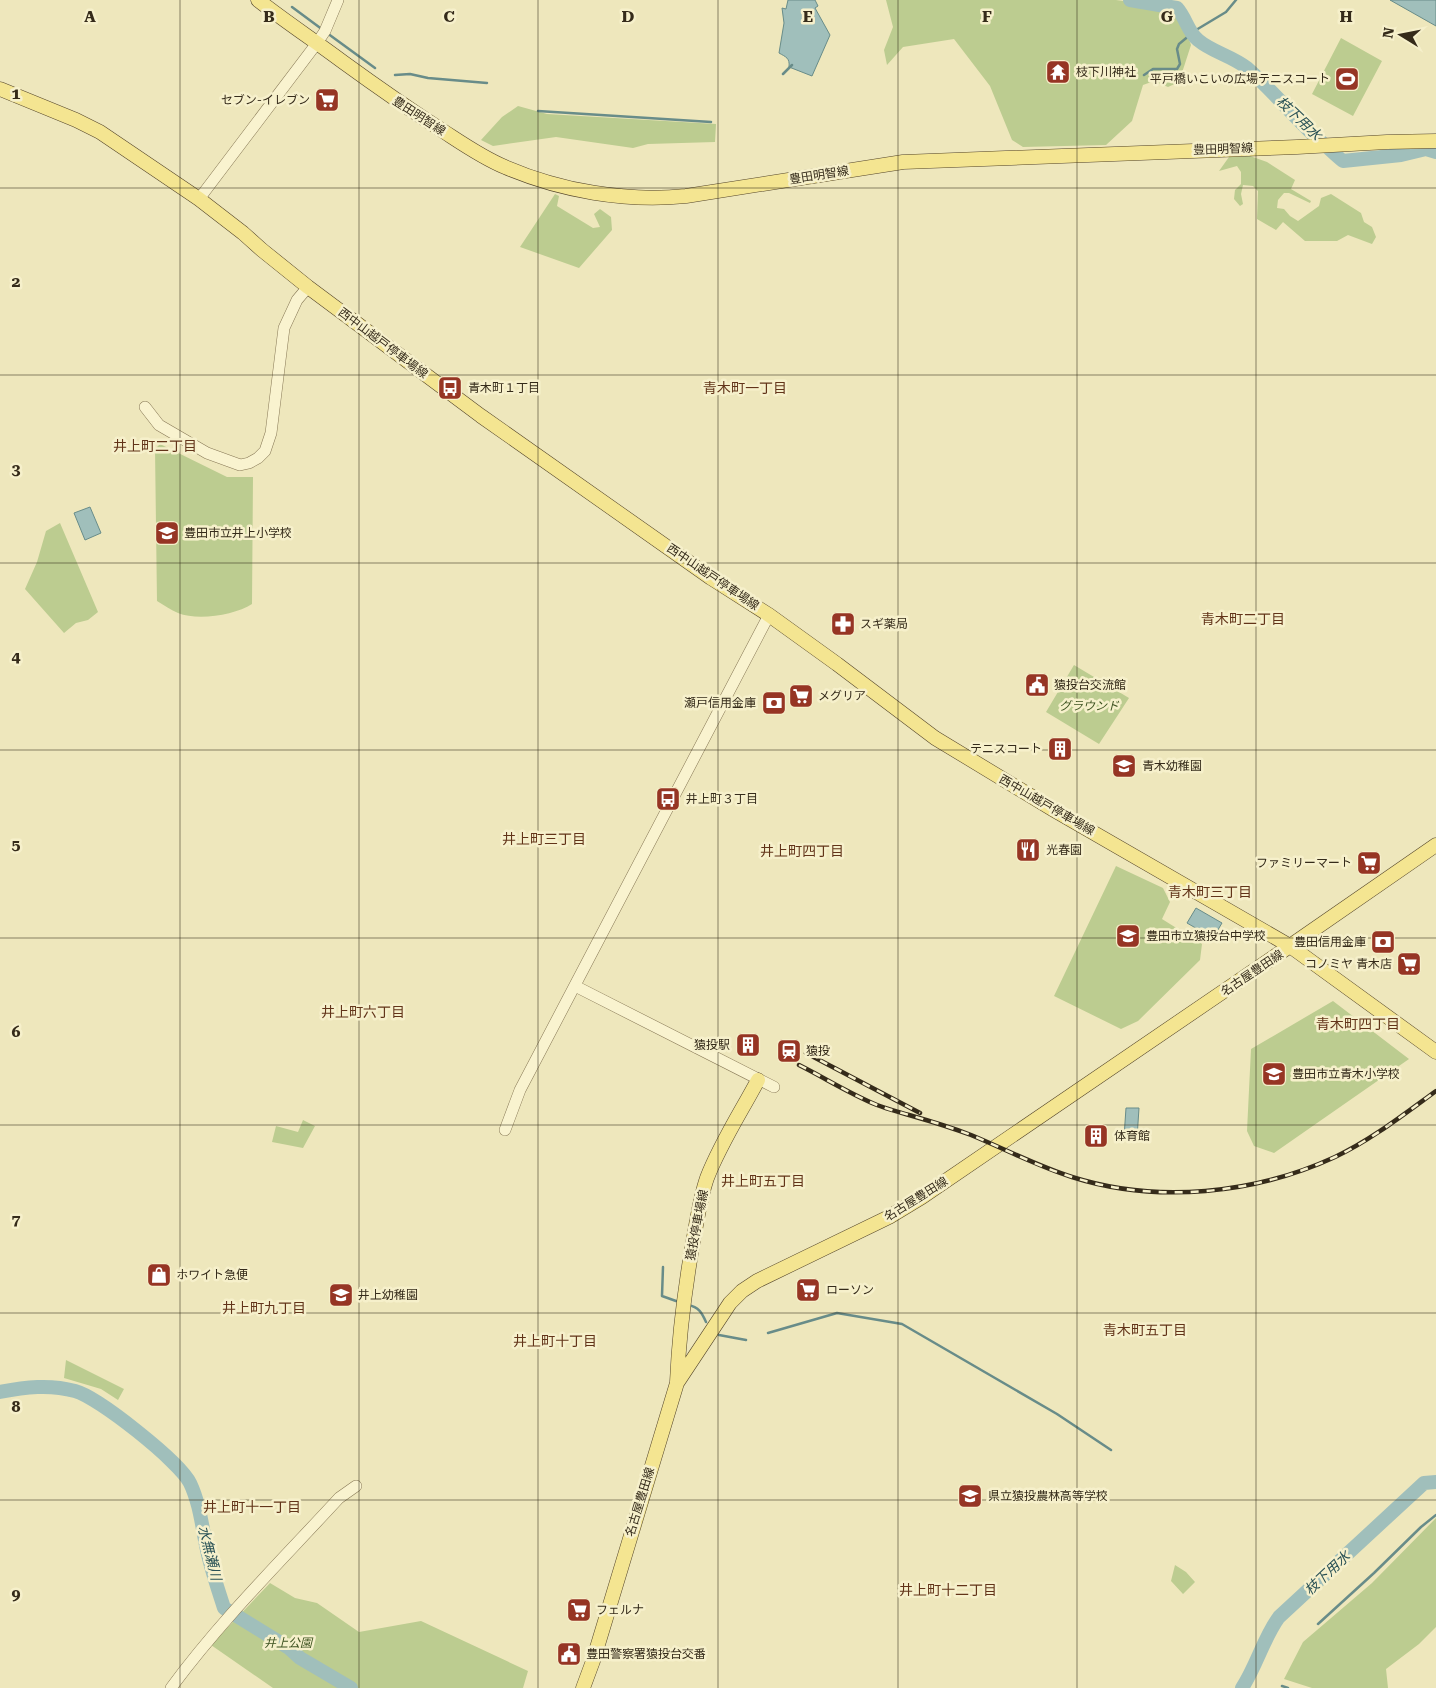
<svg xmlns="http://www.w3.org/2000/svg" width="1436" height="1688" font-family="'Roboto Serif','Noto Sans JP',serif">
<rect width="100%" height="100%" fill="#eee7bc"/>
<!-- green -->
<path fill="#bccc90" d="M886,0H1116L1169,7C1185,13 1181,20 1186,33C1187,37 1190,41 1191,45L1179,82L1168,87L1154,81L1143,85L1132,121L1106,145L1023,147L1012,140L990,86L954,39L903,47L887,65L884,50L893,27Z
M1341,38L1382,61L1353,116L1312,94Z
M518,106L547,114L716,124L715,142L648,144L633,148L556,137L493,146L481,140L502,117Z
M1250,156L1267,162L1295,180L1291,189L1311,201L1310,203L1289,193H1284L1278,200L1277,208L1284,209L1290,216L1298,221L1319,206L1321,198L1331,194L1361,213L1364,222L1372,227L1376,237L1372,244L1348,235L1337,241H1305L1283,222L1276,230L1257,219L1258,191L1253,186L1243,185L1241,194L1243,204L1240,206L1234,199L1235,190L1241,184V172L1237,166L1219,171L1229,157Z
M555,194L559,196L557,206L593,228L600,227L594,214L600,209L611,217L612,230L579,268L520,247Z
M160,444L227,477H253L252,604C235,615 198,621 178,613C171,610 164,605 157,601L155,449Z
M60,523L98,612L88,620L76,623L64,633L25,589L37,562L46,531Z
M1074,665L1129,698L1099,744L1046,712Z
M1116,866L1163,888L1170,902L1162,919L1202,944L1200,960L1138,1021L1121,1029L1054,996Z
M1333,1001L1409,1059L1274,1153L1254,1146L1247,1131L1251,1049Z
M303,1120L315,1126L303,1148L272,1142L276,1126L298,1132Z
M66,1360L124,1389L118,1400L101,1389L64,1378Z
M1436,1518V1627L1419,1644L1386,1669L1388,1688H1312L1284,1679L1303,1642L1372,1583Z
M1175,1565L1186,1572L1195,1582L1183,1594L1171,1581Z
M270,1583L295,1598L317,1603L359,1632L421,1621L528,1671L523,1688H273L211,1645Z"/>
<!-- water -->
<path fill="#a0bfbb" stroke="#688c89" d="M788,0H815L818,6L815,8L830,35L812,76L789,67C790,58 786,57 779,53L784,23L782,8L786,9Z
M1390,0H1436V26Z
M90,507L101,533L85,540L74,513Z
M1196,908L1222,923L1213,938L1187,923Z
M1126,1108H1139L1137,1138L1124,1137Z"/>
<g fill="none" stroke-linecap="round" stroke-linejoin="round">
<!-- stream -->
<path stroke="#688c89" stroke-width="2.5" d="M292,7L323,30
M327,33L375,68
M783,74L792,65
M395,75L410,74L428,78L487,83
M1144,75L1153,69H1177L1180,64L1177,49L1179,44L1196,30L1226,12L1236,0
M538,111L711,122
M663,1267L662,1296L676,1301
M688,1305C699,1307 702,1313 706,1322
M768,1333L837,1313L902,1324L1057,1414L1111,1450
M719,1335L746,1340
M1318,1624L1374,1573L1421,1527L1436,1515
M1282,1686L1288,1688"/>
<!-- river -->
<path stroke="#a0bfbb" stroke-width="14" d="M1130,0L1177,8C1186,18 1188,32 1198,40C1212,52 1232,56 1247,68C1273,91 1295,118 1320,141C1328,147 1335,155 1343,161L1401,155L1426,149L1436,152
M0,1392C25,1387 50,1384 75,1391C98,1397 180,1462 190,1483C200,1504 202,1527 207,1550C211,1569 218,1589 224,1608L289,1648L300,1658L351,1688
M1242,1688C1257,1665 1263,1639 1279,1617L1424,1483L1436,1482"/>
<defs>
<path id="minor" d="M199,199L317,43L325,31L338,0
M145,407L159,425L207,453L240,465L249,463L258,458L265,451L271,433L284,328L297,300L308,287
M575,986L774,1087
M505,1130L520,1090L769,615
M171,1688C221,1620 282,1560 339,1498L356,1486"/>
<path id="major" d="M258,0C286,22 315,41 343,62C376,86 409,109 443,131C463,144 483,158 505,167C561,191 625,202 686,196L903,162L1297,147L1387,142L1436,141
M0,89L76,120L100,132L199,199L243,233L262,250L308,287L481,416L711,578L769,615L837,664L935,738L1054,810L1290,946L1436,1052
M677,1382C679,1335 685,1288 693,1242C697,1221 700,1198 707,1178C720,1144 741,1112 758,1080
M583,1688L593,1661L677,1383L730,1303L742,1291L757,1281L889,1217L922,1197L1290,946L1436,845"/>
</defs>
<!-- minor casing -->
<use href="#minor" stroke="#867755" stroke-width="12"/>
<!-- major casing -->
<use href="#major" stroke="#53442a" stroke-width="15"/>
<!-- minor -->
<use href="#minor" stroke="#f9f3cf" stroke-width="11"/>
<!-- major -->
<use href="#major" stroke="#f4e591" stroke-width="14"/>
<defs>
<path id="rail" d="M806,1053L920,1113
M799,1065C825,1078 850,1094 877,1105C887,1109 899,1112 909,1115C930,1121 950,1127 971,1135C1005,1149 1037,1166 1072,1177C1157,1204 1255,1194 1335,1157C1371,1140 1403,1115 1436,1091"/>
</defs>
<!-- rail casing -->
<use href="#rail" stroke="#352b1a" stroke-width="4.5"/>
<!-- rail -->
<use href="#rail" stroke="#f6f0cb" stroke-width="2.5" stroke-dasharray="8" stroke-linecap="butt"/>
</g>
<!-- grid -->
<path fill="none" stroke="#352b1a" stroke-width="1" stroke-opacity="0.55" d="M180,0V1688M359,0V1688M538,0V1688M718,0V1688M898,0V1688M1077,0V1688M1256,0V1688M0,188H1436M0,375H1436M0,563H1436M0,750H1436M0,938H1436M0,1125H1436M0,1313H1436M0,1500H1436"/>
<!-- icons -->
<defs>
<symbol id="temple-square" viewBox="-11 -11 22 22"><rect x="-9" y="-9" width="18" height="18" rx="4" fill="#963524" stroke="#f6f0cb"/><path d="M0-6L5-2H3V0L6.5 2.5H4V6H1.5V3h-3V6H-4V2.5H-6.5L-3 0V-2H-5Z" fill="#fff"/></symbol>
<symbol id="stadium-square" viewBox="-11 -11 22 22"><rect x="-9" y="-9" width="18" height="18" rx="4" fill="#963524" stroke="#f6f0cb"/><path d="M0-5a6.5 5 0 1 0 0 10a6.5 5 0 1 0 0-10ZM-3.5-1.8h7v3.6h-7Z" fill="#fff"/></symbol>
<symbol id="supermarket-square" viewBox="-11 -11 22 22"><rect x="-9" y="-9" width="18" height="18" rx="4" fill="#963524" stroke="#f6f0cb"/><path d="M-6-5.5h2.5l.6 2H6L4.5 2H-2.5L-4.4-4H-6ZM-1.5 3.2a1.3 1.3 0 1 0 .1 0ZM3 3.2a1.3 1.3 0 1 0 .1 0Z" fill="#fff"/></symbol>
<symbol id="bus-square" viewBox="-11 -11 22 22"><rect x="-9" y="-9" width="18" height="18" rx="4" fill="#963524" stroke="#f6f0cb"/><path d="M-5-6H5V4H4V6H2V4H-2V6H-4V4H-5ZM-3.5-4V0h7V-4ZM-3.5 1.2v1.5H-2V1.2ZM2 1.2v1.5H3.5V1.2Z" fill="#fff"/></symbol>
<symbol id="school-square" viewBox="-11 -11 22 22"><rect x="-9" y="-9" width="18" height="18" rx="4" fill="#963524" stroke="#f6f0cb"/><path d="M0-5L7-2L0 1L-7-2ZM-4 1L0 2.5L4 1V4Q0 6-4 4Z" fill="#fff"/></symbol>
<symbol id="pharmacy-square" viewBox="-11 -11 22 22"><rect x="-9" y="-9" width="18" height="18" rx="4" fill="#963524" stroke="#f6f0cb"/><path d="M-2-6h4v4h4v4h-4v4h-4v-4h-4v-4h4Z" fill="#fff"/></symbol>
<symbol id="civic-square" viewBox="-11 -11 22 22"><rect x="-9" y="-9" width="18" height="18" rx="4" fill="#963524" stroke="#f6f0cb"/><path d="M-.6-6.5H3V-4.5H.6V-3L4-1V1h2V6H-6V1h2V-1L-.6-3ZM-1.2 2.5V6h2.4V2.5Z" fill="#fff"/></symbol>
<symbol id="bank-square" viewBox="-11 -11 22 22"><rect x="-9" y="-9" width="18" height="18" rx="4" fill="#963524" stroke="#f6f0cb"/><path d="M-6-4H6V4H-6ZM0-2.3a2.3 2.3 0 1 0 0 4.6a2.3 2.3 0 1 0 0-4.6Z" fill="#fff"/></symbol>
<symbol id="building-square" viewBox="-11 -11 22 22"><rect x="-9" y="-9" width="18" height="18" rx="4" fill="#963524" stroke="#f6f0cb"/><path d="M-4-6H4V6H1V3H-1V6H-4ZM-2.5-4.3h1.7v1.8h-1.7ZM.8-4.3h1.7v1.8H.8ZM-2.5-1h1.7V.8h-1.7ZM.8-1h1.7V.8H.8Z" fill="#fff"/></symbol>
<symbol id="restaurant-square" viewBox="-11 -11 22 22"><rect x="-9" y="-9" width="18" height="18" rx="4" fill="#963524" stroke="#f6f0cb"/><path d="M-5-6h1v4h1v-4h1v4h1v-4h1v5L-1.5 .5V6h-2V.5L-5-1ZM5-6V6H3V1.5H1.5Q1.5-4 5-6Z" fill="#fff"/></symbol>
<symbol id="station-square" viewBox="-11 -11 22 22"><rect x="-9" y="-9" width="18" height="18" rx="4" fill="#963524" stroke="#f6f0cb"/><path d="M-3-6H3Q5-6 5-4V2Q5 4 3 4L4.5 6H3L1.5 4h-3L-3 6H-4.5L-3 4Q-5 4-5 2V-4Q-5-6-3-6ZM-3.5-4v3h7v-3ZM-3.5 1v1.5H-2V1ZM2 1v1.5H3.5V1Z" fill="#fff"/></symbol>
<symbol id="shop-square" viewBox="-11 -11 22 22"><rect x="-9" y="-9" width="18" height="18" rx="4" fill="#963524" stroke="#f6f0cb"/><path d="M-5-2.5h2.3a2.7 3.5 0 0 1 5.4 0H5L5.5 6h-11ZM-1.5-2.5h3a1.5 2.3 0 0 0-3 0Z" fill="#fff"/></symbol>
</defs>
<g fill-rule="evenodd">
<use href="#temple-square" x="1044" y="58" width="28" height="28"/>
<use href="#stadium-square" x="1333" y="65" width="28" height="28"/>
<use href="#supermarket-square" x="313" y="86" width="28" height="28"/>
<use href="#bus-square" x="436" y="374" width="28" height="28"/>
<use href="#school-square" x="153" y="519" width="28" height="28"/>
<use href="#pharmacy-square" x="829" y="610" width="28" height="28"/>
<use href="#civic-square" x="1023" y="671" width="28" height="28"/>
<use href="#supermarket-square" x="787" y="682" width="28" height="28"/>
<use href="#bank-square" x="760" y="689" width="28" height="28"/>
<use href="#building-square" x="1046" y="735" width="28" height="28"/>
<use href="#school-square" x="1110" y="752" width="28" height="28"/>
<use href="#bus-square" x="654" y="785" width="28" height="28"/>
<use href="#restaurant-square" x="1014" y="836" width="28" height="28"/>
<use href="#supermarket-square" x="1355" y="849" width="28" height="28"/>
<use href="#school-square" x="1114" y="922" width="28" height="28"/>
<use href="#bank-square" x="1369" y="928" width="28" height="28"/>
<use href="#supermarket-square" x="1395" y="950" width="28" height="28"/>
<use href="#building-square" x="734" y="1031" width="28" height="28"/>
<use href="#station-square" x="775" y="1037" width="28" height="28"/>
<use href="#school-square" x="1260" y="1060" width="28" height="28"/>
<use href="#building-square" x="1082" y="1122" width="28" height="28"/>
<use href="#shop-square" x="145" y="1261" width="28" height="28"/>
<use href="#supermarket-square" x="794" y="1276" width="28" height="28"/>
<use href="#school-square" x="327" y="1281" width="28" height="28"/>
<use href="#school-square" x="956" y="1482" width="28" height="28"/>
<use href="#supermarket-square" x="565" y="1596" width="28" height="28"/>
<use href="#civic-square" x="555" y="1640" width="28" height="28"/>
</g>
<g text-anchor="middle" stroke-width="5" stroke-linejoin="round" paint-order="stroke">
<!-- poi labels -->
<g font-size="12" fill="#352b1a" stroke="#f6f0cb" text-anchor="start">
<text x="1076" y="76">枝下川神社</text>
<text x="1330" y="83" text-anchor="end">平戸橋いこいの広場テニスコート</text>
<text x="310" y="104" text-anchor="end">セブン-イレブン</text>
<text x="468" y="392">青木町１丁目</text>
<text x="184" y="537">豊田市立井上小学校</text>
<text x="860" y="628">スギ薬局</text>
<text x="1054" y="689">猿投台交流館</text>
<text x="818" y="700">メグリア</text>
<text x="756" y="707" text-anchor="end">瀬戸信用金庫</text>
<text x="1042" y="753" text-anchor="end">テニスコート</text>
<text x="1142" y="770">青木幼稚園</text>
<text x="686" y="803">井上町３丁目</text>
<text x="1046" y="854">光春園</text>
<text x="1352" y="867" text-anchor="end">ファミリーマート</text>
<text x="1146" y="940">豊田市立猿投台中学校</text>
<text x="1366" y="946" text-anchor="end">豊田信用金庫</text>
<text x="1392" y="968" text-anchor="end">コノミヤ 青木店</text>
<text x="730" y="1049" text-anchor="end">猿投駅</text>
<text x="806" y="1055">猿投</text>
<text x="1292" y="1078">豊田市立青木小学校</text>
<text x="1114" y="1140">体育館</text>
<text x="176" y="1279">ホワイト急便</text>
<text x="826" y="1294">ローソン</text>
<text x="358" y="1299">井上幼稚園</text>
<text x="988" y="1500">県立猿投農林高等学校</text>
<text x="596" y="1614">フェルナ</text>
<text x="586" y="1658">豊田警察署猿投台交番</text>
</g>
<!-- street labels -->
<g font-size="12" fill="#352b1a" stroke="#f6f0cb">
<text transform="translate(419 116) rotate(33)" y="4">豊田明智線</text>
<text transform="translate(1223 149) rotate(-2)" y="4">豊田明智線</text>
<text transform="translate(819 175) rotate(-9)" y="4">豊田明智線</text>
<text transform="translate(383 343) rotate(37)" y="4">西中山越戸停車場線</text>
<text transform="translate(713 577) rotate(34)" y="4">西中山越戸停車場線</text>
<text transform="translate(1047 805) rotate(30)" y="4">西中山越戸停車場線</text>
<text transform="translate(1252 973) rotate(-34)" y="4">名古屋豊田線</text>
<text transform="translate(916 1199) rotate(-32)" y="4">名古屋豊田線</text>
<text transform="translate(697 1225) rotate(-79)" y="4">猿投停車場線</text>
<text transform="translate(640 1502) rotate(-73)" y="4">名古屋豊田線</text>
</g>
<!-- park labels -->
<g font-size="12" font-style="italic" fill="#3d5220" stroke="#f6f0cb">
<text x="1089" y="710">グラウンド</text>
<text x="288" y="1647">井上公園</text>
</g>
<!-- water labels -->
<g font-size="14" font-style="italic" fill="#295155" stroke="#f6f0cb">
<text transform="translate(1299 118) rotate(44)" y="5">枝下用水</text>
<text transform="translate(210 1553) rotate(76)" y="5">水無瀬川</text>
<text transform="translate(1327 1573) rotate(-43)" y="5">枝下用水</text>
</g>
<!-- neighbourhood labels -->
<g font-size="14" fill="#623419" stroke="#f6f0cb">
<text x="745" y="393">青木町一丁目</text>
<text x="155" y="451">井上町二丁目</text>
<text x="1243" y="624">青木町二丁目</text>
<text x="544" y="844">井上町三丁目</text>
<text x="802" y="856">井上町四丁目</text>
<text x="1210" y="897">青木町三丁目</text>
<text x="363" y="1017">井上町六丁目</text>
<text x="1358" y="1029">青木町四丁目</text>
<text x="763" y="1186">井上町五丁目</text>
<text x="264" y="1313">井上町九丁目</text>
<text x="1145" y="1335">青木町五丁目</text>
<text x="555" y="1346">井上町十丁目</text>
<text x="252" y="1512">井上町十一丁目</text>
<text x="948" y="1595">井上町十二丁目</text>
</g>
</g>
<g font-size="16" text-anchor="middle" font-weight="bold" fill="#352b1a" stroke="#f6f0cb" stroke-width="5" stroke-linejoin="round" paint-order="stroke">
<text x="90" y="22">A</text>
<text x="269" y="22">B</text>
<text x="449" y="22">C</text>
<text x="628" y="22">D</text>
<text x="808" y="22">E</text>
<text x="987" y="22">F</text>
<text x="1167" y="22">G</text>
<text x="1346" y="22">H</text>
<text x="16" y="99">1</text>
<text x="16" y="287">2</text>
<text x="16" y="475">3</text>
<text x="16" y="662">4</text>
<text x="16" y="850">5</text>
<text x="16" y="1037">6</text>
<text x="16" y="1225">7</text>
<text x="16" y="1412">8</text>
<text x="16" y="1600">9</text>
</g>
<!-- north arrow -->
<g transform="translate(1401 35) rotate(280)" stroke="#f6f0cb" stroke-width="4" paint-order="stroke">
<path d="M0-4L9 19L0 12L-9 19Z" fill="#352b1a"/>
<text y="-8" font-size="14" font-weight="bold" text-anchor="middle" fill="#352b1a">N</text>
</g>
</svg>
